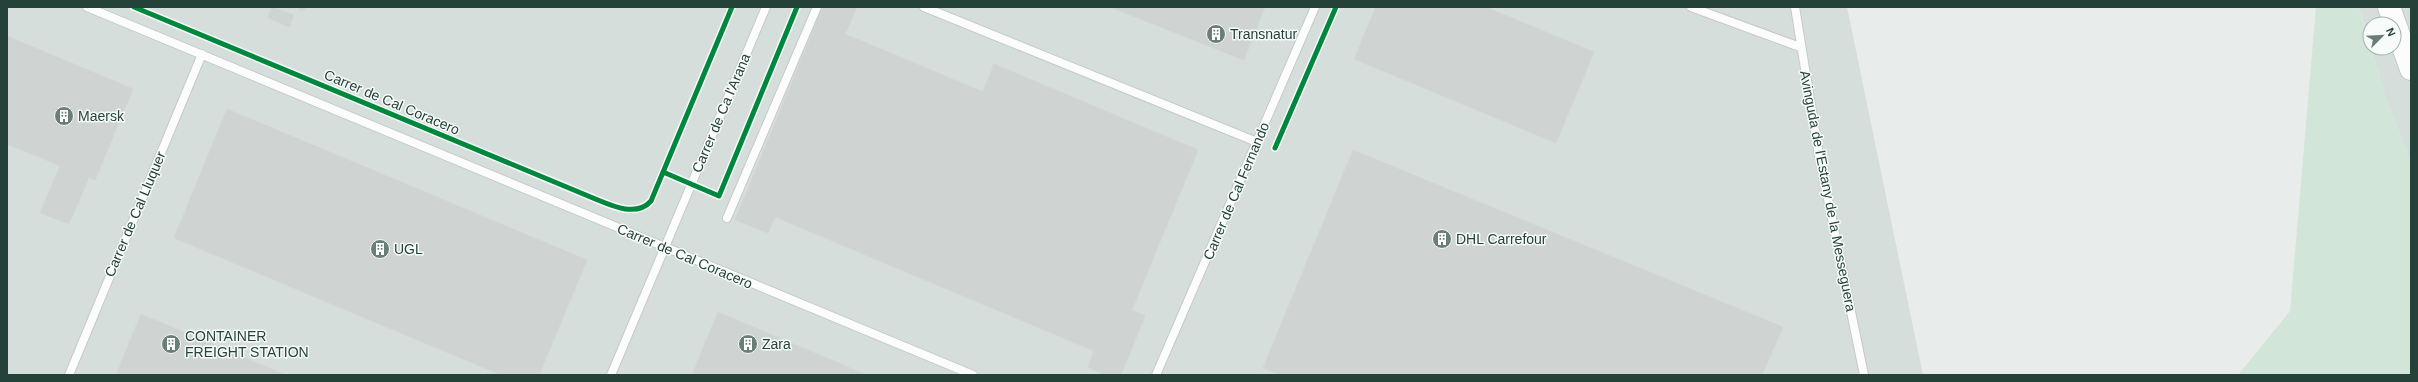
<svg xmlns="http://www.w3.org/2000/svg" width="2418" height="382" font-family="Helvetica,sans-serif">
<rect width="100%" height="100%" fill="#e8edeb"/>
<!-- built -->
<path fill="#d6dedb" d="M7,7H1847L1923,375H7Z
M2359,7H2411V163L2385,96L2371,48H2394V24H2370V43Z"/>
<!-- green -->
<path fill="#d1e6d8" d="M2316,7H2359L2385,96L2411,163V375H2238L2290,311Z"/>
<!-- building -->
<path fill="#cfd4d2" stroke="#d1d6d4" d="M272,7L294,15L289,27L268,18Z
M297,7H307L302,11Z
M823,7H857L845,34L983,92L994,64L1198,150L1132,310L1145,316L1121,375H1106L1088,367L1094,351L775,217L768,233L735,220Z
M1110,7H1265L1244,60Z
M1376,7H1486L1594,52L1556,143L1354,59Z
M7,36L133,89L95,180L7,144Z
M227,109L587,260L539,375H501L174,238Z
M1353,150L1783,327L1762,375H1281L1263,368Z
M60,166L89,177L69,224L40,213Z
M718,312L867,375H692Z
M141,314L286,375H116Z"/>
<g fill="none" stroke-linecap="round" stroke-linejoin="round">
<defs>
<path id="service" d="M87,7L973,375
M924,7L1257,142
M1691,7L1800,47
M1795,7L1819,155L1864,375
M727,218L817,7
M69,375L202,54
M611,375L766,7
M1156,375L1315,7"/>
<path id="secondary" d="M2389,7L2411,69"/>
</defs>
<!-- service casing -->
<use href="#service" stroke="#c5cac8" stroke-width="10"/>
<!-- secondary casing -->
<use href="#secondary" stroke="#c3cbc8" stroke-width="24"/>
<!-- service -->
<use href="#service" stroke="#fcfcfc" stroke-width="8"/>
<!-- secondary -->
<use href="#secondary" stroke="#fcfcfc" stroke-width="22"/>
<defs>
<path id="cycleway" d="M134,7L593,198C610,205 636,218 651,201L732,7
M1275,148L1336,7
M663,172L719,196L797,7"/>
</defs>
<!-- cycleway casing -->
<use href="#cycleway" stroke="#f7fbf9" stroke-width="8"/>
<!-- cycleway -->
<use href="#cycleway" stroke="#00873e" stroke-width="5"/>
</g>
<!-- icons -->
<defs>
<symbol id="building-disc" viewBox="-11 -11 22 22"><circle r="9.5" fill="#697e78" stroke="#f7fbf9"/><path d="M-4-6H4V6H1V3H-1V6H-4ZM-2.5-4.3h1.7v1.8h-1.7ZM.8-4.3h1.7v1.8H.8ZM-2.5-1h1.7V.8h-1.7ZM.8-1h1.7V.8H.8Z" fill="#fff"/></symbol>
</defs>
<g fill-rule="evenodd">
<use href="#building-disc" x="1205" y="23" width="22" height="22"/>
<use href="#building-disc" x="53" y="105" width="22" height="22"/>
<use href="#building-disc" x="1431" y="228" width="22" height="22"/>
<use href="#building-disc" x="369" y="238" width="22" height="22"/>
<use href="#building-disc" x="160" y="333" width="22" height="22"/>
<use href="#building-disc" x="737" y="333" width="22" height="22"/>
</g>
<g text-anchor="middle" stroke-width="3" stroke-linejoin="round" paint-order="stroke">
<!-- poi labels -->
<g font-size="14" fill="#24423a" stroke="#f7fbf9" text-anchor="start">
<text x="1230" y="39">Transnatur</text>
<text x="78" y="121">Maersk</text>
<text x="1456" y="244">DHL Carrefour</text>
<text x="394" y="254">UGL</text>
<text x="185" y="341">CONTAINER<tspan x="185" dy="16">FREIGHT STATION</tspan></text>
<text x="762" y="349">Zara</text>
</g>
<!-- street labels -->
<g font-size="14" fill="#24423a" stroke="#f7fbf9">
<text transform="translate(392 102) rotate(23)" y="5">Carrer de Cal Coracero</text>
<text transform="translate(721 113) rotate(-67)" y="5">Carrer de Ca l'Arana</text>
<text transform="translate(1236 191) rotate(-67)" y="5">Carrer de Cal Fernando</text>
<text transform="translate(1828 191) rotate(79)" y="5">Avinguda de l'Estany de la Messeguera</text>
<text transform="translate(135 214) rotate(-67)" y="5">Carrer de Cal Lluquer</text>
<text transform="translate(685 256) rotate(23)" y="5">Carrer de Cal Coracero</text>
</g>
</g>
<!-- border -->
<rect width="2418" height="382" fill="none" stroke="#24423a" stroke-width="16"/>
<!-- north arrow -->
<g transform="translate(2382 36) rotate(66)"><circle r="19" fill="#f7fbf9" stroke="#a3b1ad"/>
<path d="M0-3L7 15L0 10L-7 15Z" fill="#697e78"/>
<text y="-6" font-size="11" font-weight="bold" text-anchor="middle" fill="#24423a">N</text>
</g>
</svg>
